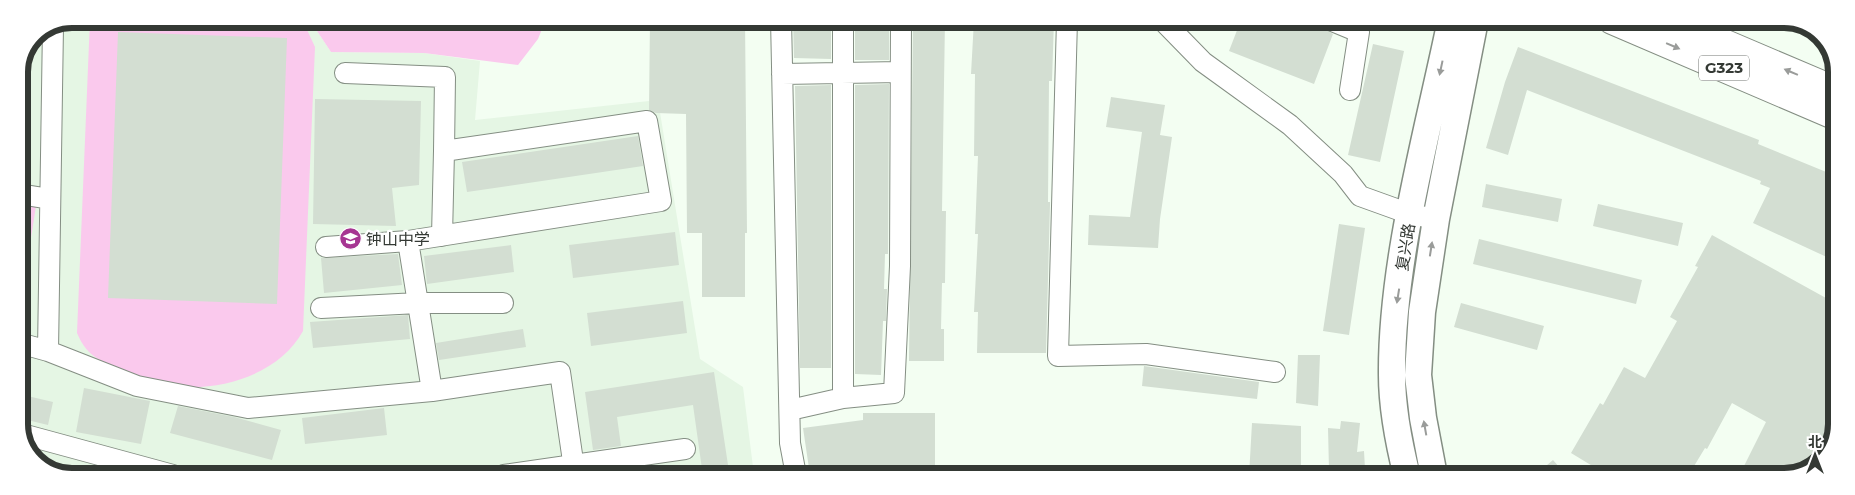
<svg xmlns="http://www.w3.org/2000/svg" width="1855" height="495" font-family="Montserrat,'Noto Sans SC',sans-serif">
<rect width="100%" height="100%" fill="#f3fef2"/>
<!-- built -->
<path fill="#e5f6e4" d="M72,19H309L331,52L424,53L480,61L475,120L658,100L700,359L743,387L754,475H58L32,458L19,427V71L34,34Z"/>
<!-- green -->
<path fill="#fac9ed" d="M90,19H302L315,47L303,331C278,377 212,395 162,384C150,382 138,376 126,371C102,361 88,359 77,333Z
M309,19H546L538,39L518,65L424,53L331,52Z
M19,204L36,206L19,313Z"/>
<!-- building -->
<path fill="#d3ded2" d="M650,19H745L747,233H745V297H702V233H687L686,114L656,113L649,110Z
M793,19L831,20V59L794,58Z
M855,20H889V60H855Z
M913,20H945L942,211H946L945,283H942L941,329H944V361H909Z
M974,20H1054L1052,81H1049L1048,202H1050V205L1046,353H977L978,312H974L978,234H975L978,156H974L975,74H971Z
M1241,20H1308L1333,34L1314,84L1229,51Z
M118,32L287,38L277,304L108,298Z
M1373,44L1404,51L1380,162L1348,155Z
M1518,47L1759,140L1758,144L1836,176L1835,250L1831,259L1753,223L1770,188L1760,184L1761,181L1527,90L1508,155L1486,148L1505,82Z
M889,84L888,254H885L884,289H887L886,321H883L881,375L855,374V85Z
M831,85V368H800L795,86Z
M1111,97L1165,105L1160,135L1172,137L1160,219L1158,248L1088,245L1089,215L1130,217L1142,132L1106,127Z
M315,99L421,101L419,185L392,188L396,226L313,224Z
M638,136L643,166L467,192L462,162Z
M1486,184L1562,199L1558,222L1482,207Z
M1598,204L1683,223L1678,246L1593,226Z
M1339,224L1365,228L1349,335L1323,331Z
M675,232L679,265L573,278L569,245Z
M1712,235L1835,303V437L1816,465L1784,476H1760L1743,468L1766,422L1732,403L1707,449L1705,448L1688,476H1609L1571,453L1600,403L1603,405L1624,367L1645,378L1677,321L1670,317L1698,267L1695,266Z
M1479,239L1642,280L1636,304L1473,264Z
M511,245L514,272L427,284L424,256Z
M398,254L402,285L324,293L321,258Z
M683,301L687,333L591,346L587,313Z
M1461,303L1544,326L1537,350L1454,327Z
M408,315L410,339L313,348L310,322Z
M523,329L526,347L439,360L436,343Z
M1298,355H1320L1318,406L1296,403Z
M1144,366L1259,382L1257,399L1142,386Z
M714,372L728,465L702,469L693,405L617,417L621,446L593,450L585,392Z
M84,388L150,401L141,444L76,432Z
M19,394L53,402L48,425L19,418Z
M178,406L234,417L281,430L272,460L170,433Z
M384,408L387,435L305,444L302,418Z
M863,413H935V475H810L803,428L863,420Z
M1341,421L1360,423L1357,452L1364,451L1365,469L1329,470L1328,428L1340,429Z
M1252,423L1301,426V476H1249Z
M1553,460L1567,476H1534Z
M624,470V474L597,475L596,474Z"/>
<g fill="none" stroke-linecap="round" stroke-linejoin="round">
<defs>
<path id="minor" d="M781,19L790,443L796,475
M843,20V398
M1067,20L1058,356L1146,354L1275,372
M1162,20L1203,62L1290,125L1343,174L1360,196L1410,214L1436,219
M1330,20L1359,32L1350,90
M345,73L445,77L444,151L647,121L661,201L408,241L432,391L560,372L575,475
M782,74L900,72
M19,194L50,199
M442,236L444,151
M326,247L408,241
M321,308L418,303H503
M19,343L48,351L53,26
M48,351L137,386L248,408L432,391
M790,410L843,398L894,393L900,266L901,20
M22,434L173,475
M504,475L685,449"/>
<path id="major" d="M1407,476C1399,444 1392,408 1392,375C1391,261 1428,132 1451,20
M1434,476L1423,418L1418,375L1422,312L1436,219L1475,20"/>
<path id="highway" d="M1612,20L1836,116
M1669,20L1836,91"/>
</defs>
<!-- minor casing -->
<use href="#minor" stroke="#848e83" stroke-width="22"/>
<!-- major casing -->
<use href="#major" stroke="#848e83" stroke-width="29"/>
<!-- highway casing -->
<use href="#highway" stroke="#848e83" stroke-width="30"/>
<!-- minor -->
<use href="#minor" stroke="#fff" stroke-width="20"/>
<!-- major -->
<use href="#major" stroke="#fff" stroke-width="26"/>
<!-- highway -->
<use href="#highway" stroke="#fff" stroke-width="28"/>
</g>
<!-- one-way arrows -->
<defs><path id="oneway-solid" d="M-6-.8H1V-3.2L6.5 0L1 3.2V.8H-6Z" transform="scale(1.25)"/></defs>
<g fill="#9a9c9a">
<use href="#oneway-solid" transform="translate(1673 46) rotate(23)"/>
<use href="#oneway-solid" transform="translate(1441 68) rotate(102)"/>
<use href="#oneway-solid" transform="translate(1791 72) rotate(-157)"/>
<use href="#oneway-solid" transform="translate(1431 249) rotate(-81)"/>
<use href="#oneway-solid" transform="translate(1398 296) rotate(99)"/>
<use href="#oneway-solid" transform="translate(1425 428) rotate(-100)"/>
</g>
<!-- icons -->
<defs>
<symbol id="school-disc" viewBox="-11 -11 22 22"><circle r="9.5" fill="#a63592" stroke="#fff"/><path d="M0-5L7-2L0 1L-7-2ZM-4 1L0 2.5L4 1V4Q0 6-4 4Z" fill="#fff"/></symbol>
</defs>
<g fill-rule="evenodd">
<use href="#school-disc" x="338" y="226" width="25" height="25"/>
</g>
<g text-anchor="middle" stroke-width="4.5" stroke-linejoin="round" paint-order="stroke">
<!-- shield labels -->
<rect fill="#fff" stroke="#717471" stroke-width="1" x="1699" y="55.5" width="50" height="25" rx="4"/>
<g font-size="15" font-weight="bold" fill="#343934">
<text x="1724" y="73">G323</text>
</g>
<!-- poi labels -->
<g font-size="16" fill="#343934" stroke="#fff" text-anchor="start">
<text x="366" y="245">钟山中学</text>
</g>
<!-- street labels -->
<g font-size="16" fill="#343934" stroke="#fff">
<text transform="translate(1405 247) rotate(-81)" y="6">复兴路</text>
</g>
</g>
<!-- crop -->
<path d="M0 0H1855V495H0ZM72 28H1784A44 44 0 0 1 1828 72V424A44 44 0 0 1 1784 468H72A44 44 0 0 1 28 424V72A44 44 0 0 1 72 28Z" fill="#fff" fill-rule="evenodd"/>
<path fill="none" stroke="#343934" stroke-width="6" d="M72 28H1784A44 44 0 0 1 1828 72V424A44 44 0 0 1 1784 468H72A44 44 0 0 1 28 424V72A44 44 0 0 1 72 28Z"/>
<!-- north arrow -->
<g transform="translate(1815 455)" stroke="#ffffff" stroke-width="4" paint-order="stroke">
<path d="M0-4L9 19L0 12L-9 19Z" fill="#343934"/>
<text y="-8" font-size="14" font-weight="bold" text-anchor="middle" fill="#343934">北</text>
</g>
</svg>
